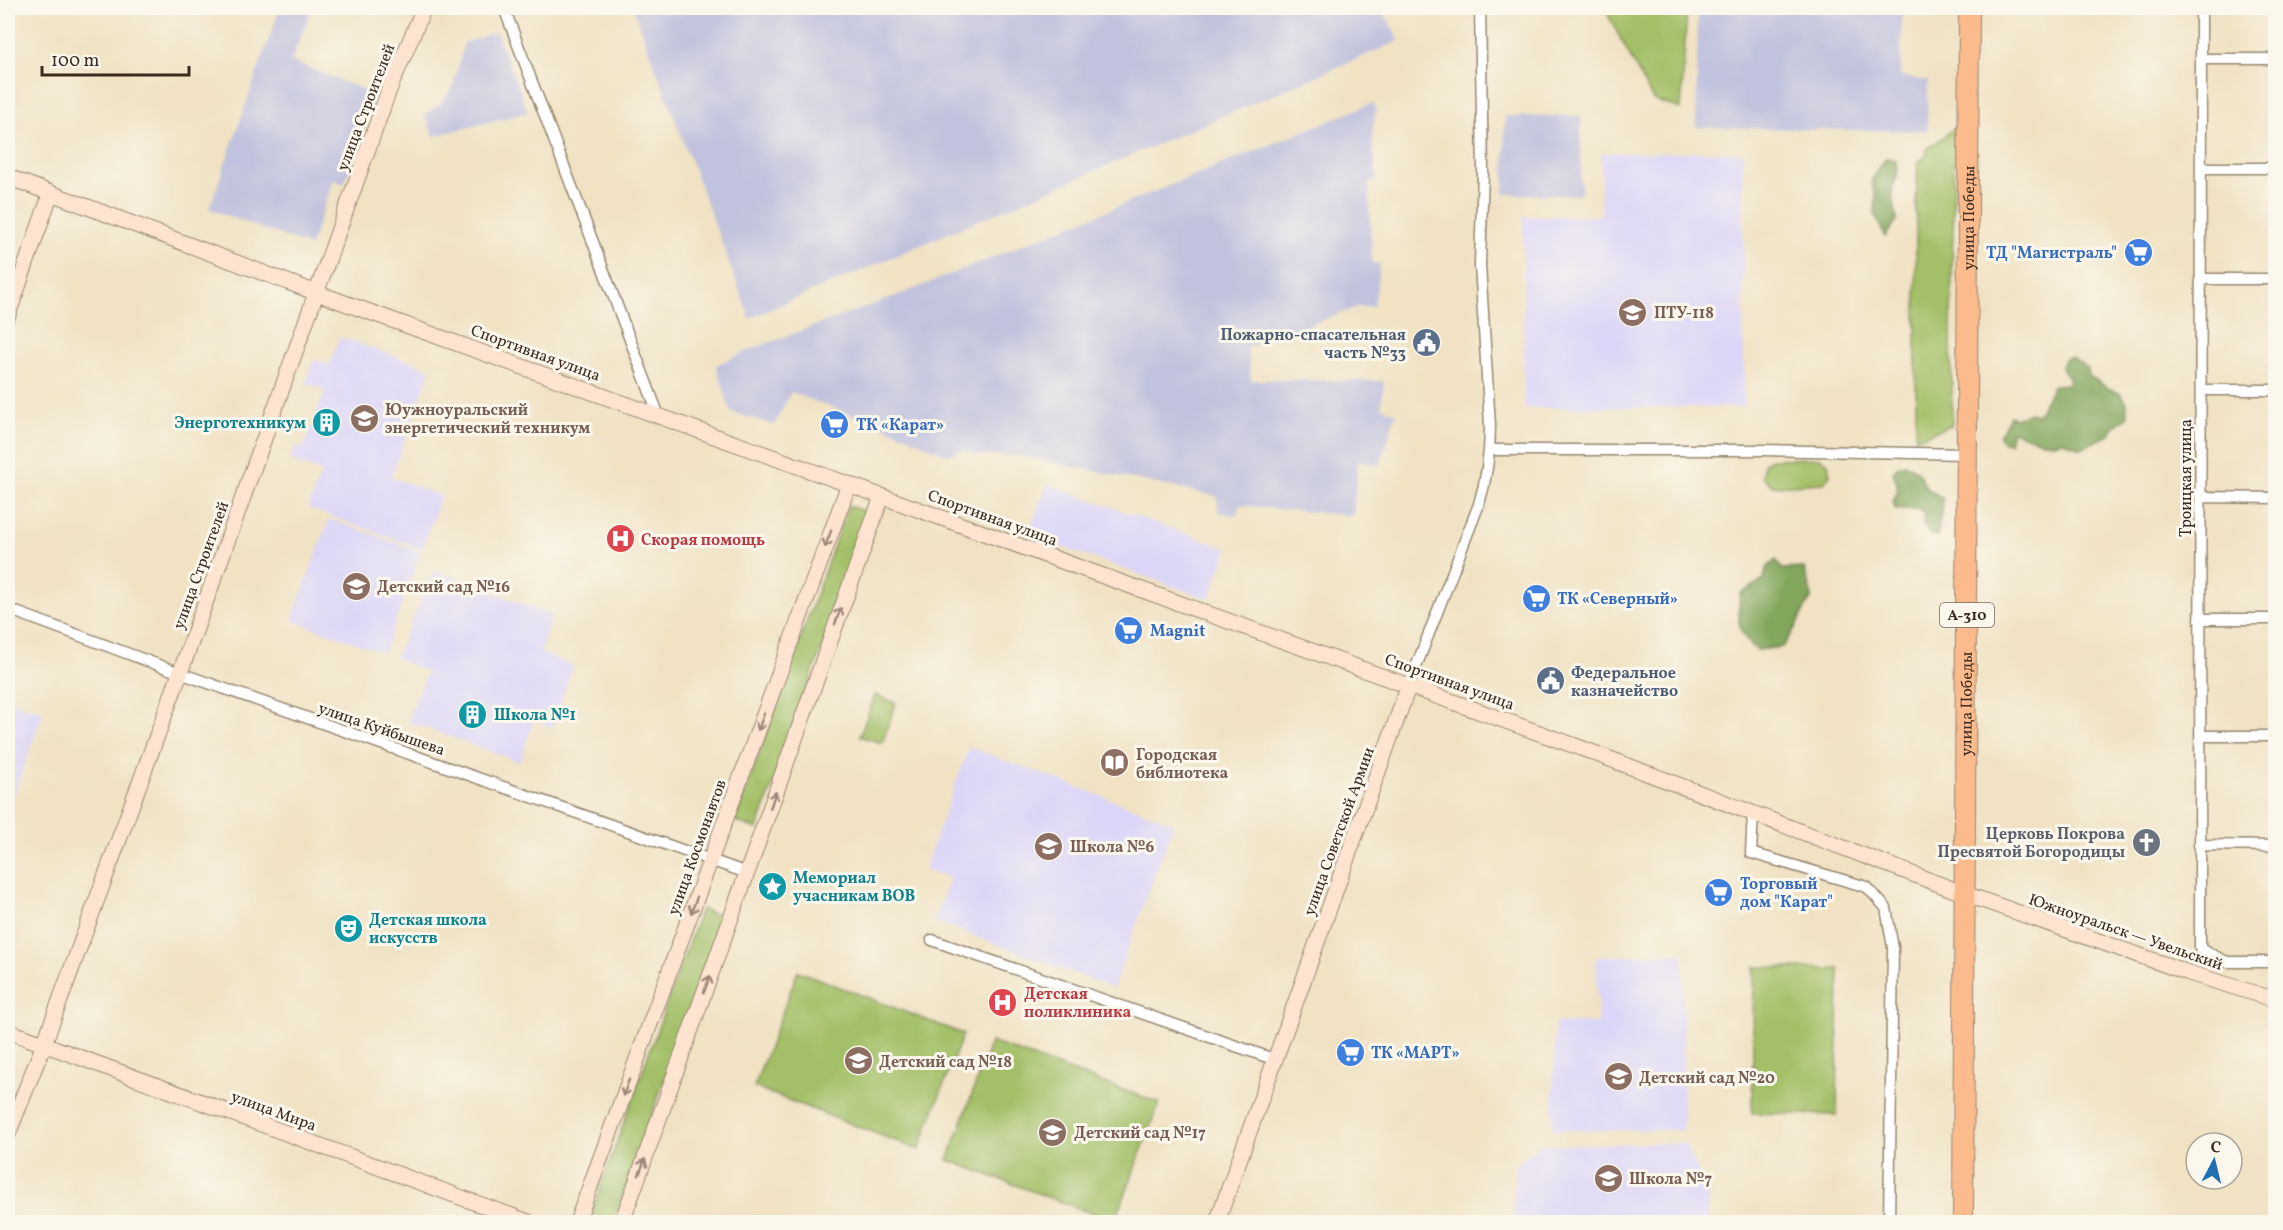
<svg xmlns="http://www.w3.org/2000/svg" width="2283" height="1230" font-family="Vollkorn,serif">
<rect width="100%" height="100%" fill="#fbf7ec"/>
<filter id="ink" filterUnits="userSpaceOnUse"><feTurbulence type="fractalNoise" baseFrequency=".0167" numOctaves="2"/><feDisplacementMap in="SourceGraphic" scale="12" xChannelSelector="R" yChannelSelector="G"/><feConvolveMatrix kernelMatrix="1 2 1 2 8 2 1 2 1" color-interpolation-filters="sRGB"/></filter>
<filter id="wash" filterUnits="userSpaceOnUse"><feTurbulence type="fractalNoise" baseFrequency=".008" numOctaves="4" result="noise"/><feDisplacementMap in="SourceGraphic" scale="24" xChannelSelector="R" yChannelSelector="G"/><feGaussianBlur stdDeviation="1.35" result="paint"/><feColorMatrix in="noise" values="0 0 0 0 0 0 0 0 0 0 0 0 0 0 0 0 0 1.4 0 .05"/><feComposite in="paint" operator="in"/></filter>
<g filter="url(#wash)">
<rect width="100%" height="100%" fill="#f0e2c3"/>
<!-- built -->
<path fill="#dbd6f7" d="M1743,152L1744,407L1524,408L1523,217L1601,216V153Z
M340,337L431,369L391,477L441,496L422,549L308,508L321,472L290,460L295,446L303,449L325,390L305,383L314,359L329,365Z
M1047,484L1228,549L1209,599L1028,535Z
M329,519L421,552L384,653L292,620Z
M434,570L552,615L540,652L573,666L552,728L534,720L520,762L407,721L427,672L395,658Z
M8,701L43,712L8,812Z
M969,747L1174,823L1113,988L934,921L950,878L924,869Z
M1683,953V1130H1552L1555,1023H1598L1596,957Z
M1684,1143L1708,1192V1222H1513L1515,1165L1540,1145Z"/>
<!-- industrial -->
<path fill="#c1c2dd" d="M280,8H301L311,11L291,61L377,95L344,184L334,180L310,246L209,209Z
M633,8H1382L1399,41L750,318Z
M1698,8H1903L1900,76L1928,81L1927,131L1696,127Z
M496,32L528,112L434,136L424,115L440,104L453,86L464,43Z
M1373,103L1376,111L1372,134L1377,181L1369,182L1372,263L1380,264L1374,306L1358,307L1247,348L1251,380L1384,381L1381,407L1396,413L1380,465L1358,461L1353,516L1240,505L1237,515L1218,512L1217,496L1020,456L978,455L963,450L948,455L902,434L791,392L774,425L731,412L716,365L752,349L904,293Z
M1505,116H1581V195L1504,194Z"/>
<!-- green -->
<path fill="#a3c067" stroke="#6f7542" stroke-width="1.5" d="M1607,8H1687L1681,109L1653,100L1608,15Z
M1955,128L1951,322L1952,425L1916,439V202L1918,162L1925,157L1928,148Z
M1821,458L1828,463L1830,475L1824,483L1773,486L1762,477L1764,463L1771,459Z
M848,506L870,513L757,829L735,821Z
M875,695L896,703L882,743L860,736Z
M701,909L723,917L613,1222H588Z
M1754,967L1839,969L1837,1115L1752,1113Z
M798,971L963,1034L919,1150L754,1087Z
M991,1042L1159,1103L1115,1222L948,1160Z
M941,1212L960,1220L959,1222H937Z"/>
<!-- forest -->
<path fill="#82a65c" stroke="#5e683d" stroke-width="1.5" d="M1886,158L1896,160L1897,177L1892,190L1897,220L1885,237L1875,214L1876,196L1871,181Z
M2071,357L2088,369L2089,376C2101,382 2108,391 2121,393L2125,400L2128,416L2114,427L2110,435L2081,448L2063,441L2054,443L2043,442L2012,431L2009,443L2003,442L1999,436L2010,416L2015,418L2029,413L2037,415L2054,385L2068,384L2069,377L2061,367L2064,359Z
M1905,464C1918,469 1921,475 1926,488L1943,499C1944,512 1938,523 1937,536L1932,535L1923,524L1924,515L1920,509H1895L1893,501C1900,491 1898,484 1893,473L1897,467Z
M1776,560L1782,569L1804,568L1812,597C1800,614 1796,632 1782,647L1757,650C1735,633 1738,619 1740,594L1764,580L1766,569Z"/>
</g>
<g filter="url(#ink)">
<g fill="none" stroke-linecap="round" stroke-linejoin="round">
<defs>
<path id="street" d="M504,8L659,416
M2201,8L2200,949L2227,962H2276
M2201,59H2276
M2201,168H2276
M2201,279H2276
M2201,390H2276
M1490,450H1763L1966,454
M2200,497L2276,498
M8,609L180,673L747,873
M2200,619H2276
M1409,685L1479,504C1487,478 1490,453 1490,425L1480,265L1483,171L1480,8
M2200,736H2276
M1753,813L1751,853L1867,887L1886,908L1893,948L1889,1222
M2199,845L2276,846
M932,940L1276,1060"/>
<path id="secondary" d="M8,177L317,293L1581,748L1965,894L2189,973L2276,1000
M8,315L51,193
M8,1031L528,1222
M8,1134L44,1044L180,673L389,90L424,8
M577,1222L849,484
M622,1222L882,496
M1217,1222L1409,685"/>
<g id="highway">
<path id="s1" d="M1963,1222L1969,8"/>
</g>
</defs>
<!-- street casing -->
<use href="#street" stroke="#968670" stroke-width="13"/>
<!-- secondary casing -->
<use href="#secondary" stroke="#968670" stroke-width="17"/>
<!-- highway casing -->
<use href="#highway" stroke="#968670" stroke-width="22"/>
<!-- street -->
<use href="#street" stroke="#fff" stroke-width="10"/>
<!-- secondary -->
<use href="#secondary" stroke="#fde4d1" stroke-width="15"/>
<!-- highway -->
<use href="#highway" stroke="#fbbb8d" stroke-width="20"/>
</g>
<!-- one-way arrows -->
<defs><path id="oneway-shaft" d="M-6 0H5M1.5-3L5.5 0L1.5 3" fill="none" stroke-width="1.6" stroke-linecap="round" stroke-linejoin="round" transform="scale(1.5)"/></defs>
<g stroke="#9c8778">
<use href="#oneway-shaft" transform="translate(828 539) rotate(110)"/>
<use href="#oneway-shaft" transform="translate(838 616) rotate(-70)"/>
<use href="#oneway-shaft" transform="translate(761 722) rotate(110)"/>
<use href="#oneway-shaft" transform="translate(773 800) rotate(-71)"/>
<use href="#oneway-shaft" transform="translate(694 905) rotate(110)"/>
<use href="#oneway-shaft" transform="translate(707 984) rotate(-70)"/>
<use href="#oneway-shaft" transform="translate(626 1088) rotate(110)"/>
<use href="#oneway-shaft" transform="translate(642 1167) rotate(-70)"/>
</g>
</g>
<!-- icons -->
<defs>
<symbol id="supermarket-disc" viewBox="-11 -11 22 22"><circle r="9.5" fill="#3f7fe0" stroke="#fbf7ec"/><path d="M-6-5.5h2.5l.6 2H6L4.5 2H-2.5L-4.4-4H-6ZM-1.5 3.2a1.3 1.3 0 1 0 .1 0ZM3 3.2a1.3 1.3 0 1 0 .1 0Z" fill="#fff"/></symbol>
<symbol id="university-disc" viewBox="-11 -11 22 22"><circle r="9.5" fill="#8d6e63" stroke="#fbf7ec"/><path d="M0-5L7-2L0 1L-7-2ZM-4 1L0 2.5L4 1V4Q0 6-4 4Z" fill="#fff"/></symbol>
<symbol id="civic-disc" viewBox="-11 -11 22 22"><circle r="9.5" fill="#5c6f8a" stroke="#fbf7ec"/><path d="M-.6-6.5H3V-4.5H.6V-3L4-1V1h2V6H-6V1h2V-1L-.6-3ZM-1.2 2.5V6h2.4V2.5Z" fill="#fff"/></symbol>
<symbol id="building-disc" viewBox="-11 -11 22 22"><circle r="9.5" fill="#0f9aa8" stroke="#fbf7ec"/><path d="M-4-6H4V6H1V3H-1V6H-4ZM-2.5-4.3h1.7v1.8h-1.7ZM.8-4.3h1.7v1.8H.8ZM-2.5-1h1.7V.8h-1.7ZM.8-1h1.7V.8H.8Z" fill="#fff"/></symbol>
<symbol id="hospital-disc" viewBox="-11 -11 22 22"><circle r="9.5" fill="#e0444e" stroke="#fbf7ec"/><path d="M-5-5h3v3.5h4V-5h3V5h-3V1.5h-4V5h-3Z" fill="#fff"/></symbol>
<symbol id="school-disc" viewBox="-11 -11 22 22"><circle r="9.5" fill="#8d6e63" stroke="#fbf7ec"/><path d="M0-5L7-2L0 1L-7-2ZM-4 1L0 2.5L4 1V4Q0 6-4 4Z" fill="#fff"/></symbol>
<symbol id="library-disc" viewBox="-11 -11 22 22"><circle r="9.5" fill="#8d6e63" stroke="#fbf7ec"/><path d="M-6-4Q-3-5.5-.7-3.5V5Q-3 3-6 4ZM6-4Q3-5.5 .7-3.5V5Q3 3 6 4Z" fill="#fff"/></symbol>
<symbol id="church-disc" viewBox="-11 -11 22 22"><circle r="9.5" fill="#6b7280" stroke="#fbf7ec"/><path d="M-1.2-6h2.4v3.5h3.3v2.4h-3.3V6h-2.4V-.1h-3.3v-2.4h3.3Z" fill="#fff"/></symbol>
<symbol id="sight-disc" viewBox="-11 -11 22 22"><circle r="9.5" fill="#0f9aa8" stroke="#fbf7ec"/><path d="M0-6L1.8-2.2L6-1.7L2.9 1.2L3.7 5.4L0 3.3L-3.7 5.4L-2.9 1.2L-6-1.7L-1.8-2.2Z" fill="#fff"/></symbol>
<symbol id="theatre-disc" viewBox="-11 -11 22 22"><circle r="9.5" fill="#0f9aa8" stroke="#fbf7ec"/><path d="M-5-5.5Q0-4 5-5.5V0Q5 5 0 6Q-5 5-5 0ZM-3.3-2.5H-1v1.5H-3.3ZM1-2.5H3.3v1.5H1ZM-2.8 1Q0 5.5 2.8 1Z" fill="#fff"/></symbol>
</defs>
<g fill-rule="evenodd">
<use href="#supermarket-disc" x="2122" y="236" width="33" height="33"/>
<use href="#university-disc" x="1616" y="296" width="33" height="33"/>
<use href="#civic-disc" x="1410" y="326" width="33" height="33"/>
<use href="#university-disc" x="348" y="402" width="33" height="33"/>
<use href="#building-disc" x="310" y="406" width="33" height="33"/>
<use href="#supermarket-disc" x="818" y="408" width="33" height="33"/>
<use href="#hospital-disc" x="604" y="522" width="33" height="33"/>
<use href="#school-disc" x="340" y="570" width="33" height="33"/>
<use href="#supermarket-disc" x="1520" y="582" width="33" height="33"/>
<use href="#supermarket-disc" x="1112" y="614" width="33" height="33"/>
<use href="#civic-disc" x="1534" y="664" width="33" height="33"/>
<use href="#building-disc" x="456" y="698" width="33" height="33"/>
<use href="#library-disc" x="1098" y="746" width="33" height="33"/>
<use href="#church-disc" x="2130" y="826" width="33" height="33"/>
<use href="#school-disc" x="1032" y="830" width="33" height="33"/>
<use href="#sight-disc" x="756" y="870" width="33" height="33"/>
<use href="#supermarket-disc" x="1702" y="876" width="33" height="33"/>
<use href="#theatre-disc" x="332" y="912" width="33" height="33"/>
<use href="#hospital-disc" x="986" y="986" width="33" height="33"/>
<use href="#supermarket-disc" x="1334" y="1036" width="33" height="33"/>
<use href="#school-disc" x="842" y="1044" width="33" height="33"/>
<use href="#school-disc" x="1602" y="1060" width="33" height="33"/>
<use href="#school-disc" x="1036" y="1116" width="33" height="33"/>
<use href="#school-disc" x="1592" y="1162" width="33" height="33"/>
</g>
<g text-anchor="middle" stroke-width="6" stroke-linejoin="round" paint-order="stroke">
<!-- shield labels -->
<rect fill="#fbf7ec" stroke="#75685c" stroke-width="1.5" x="1940" y="603" width="54" height="24" rx="4.5"/>
<g font-size="15" font-weight="bold" fill="#3b2a1e">
<text x="1967" y="620">А-310</text>
</g>
<!-- street labels -->
<g font-size="16" fill="#3b2a1e" stroke="#fbf7ec">
<text transform="translate(365 107) rotate(-69)" y="6">улица Строителей</text>
<text dy="6" stroke="none"><textPath href="#s1" startOffset="1004">улица Победы</textPath></text>
<text transform="translate(536 352) rotate(20)" y="6">Спортивная улица</text>
<text transform="translate(2185 478) rotate(-90)" y="6">Троицкая улица</text>
<text transform="translate(993 517) rotate(20)" y="6">Спортивная улица</text>
<text transform="translate(200 565) rotate(-70)" y="6">улица Строителей</text>
<text transform="translate(1450 681) rotate(20)" y="6">Спортивная улица</text>
<text dy="6" stroke="none"><textPath href="#s1" startOffset="518">улица Победы</textPath></text>
<text transform="translate(382 728) rotate(19)" y="6">улица Куйбышева</text>
<text transform="translate(1338 831) rotate(-70)" y="6">улица Советской Армии</text>
<text transform="translate(696 847) rotate(-70)" y="6">улица Космонавтов</text>
<text transform="translate(2126 931) rotate(19)" y="6">Южноуральск — Увельский</text>
<text transform="translate(274 1110) rotate(20)" y="6">улица Мира</text>
</g>
<!-- shop labels -->
<g font-size="16" font-weight="bold" fill="#366cbe" stroke="#fbf7ec" text-anchor="start">
<text x="2117" y="258" text-anchor="end">ТД "Магистраль"</text>
<text x="856" y="430">ТК «Карат»</text>
<text x="1557" y="604">ТК «Северный»</text>
<text x="1150" y="636">Magnit</text>
<text x="1740" y="889">Торговый<tspan x="1740" dy="18">дом "Карат"</tspan></text>
<text x="1371" y="1058">ТК «МАРТ»</text>
</g>
<!-- education labels -->
<g font-size="16" font-weight="bold" fill="#785e54" stroke="#fbf7ec" text-anchor="start">
<text x="1654" y="318">ПТУ-118</text>
<text x="385" y="415">Юужноуральский<tspan x="385" dy="18">энергетический техникум</tspan></text>
<text x="377" y="592">Детский сад №16</text>
<text x="1136" y="760">Городская<tspan x="1136" dy="18">библиотека</tspan></text>
<text x="1070" y="852">Школа №6</text>
<text x="879" y="1067">Детский сад №18</text>
<text x="1639" y="1083">Детский сад №20</text>
<text x="1074" y="1138">Детский сад №17</text>
<text x="1629" y="1184">Школа №7</text>
</g>
<!-- service labels -->
<g font-size="16" font-weight="bold" fill="#4e5e75" stroke="#fbf7ec" text-anchor="end">
<text x="1406" y="340">Пожарно-спасательная<tspan x="1406" dy="18">часть №33</tspan></text>
<text x="1571" y="678" text-anchor="start">Федеральное<tspan x="1571" dy="18">казначейство</tspan></text>
</g>
<!-- culture labels -->
<g font-size="16" font-weight="bold" fill="#0d838f" stroke="#fbf7ec" text-anchor="start">
<text x="306" y="428" text-anchor="end">Энерготехникум</text>
<text x="494" y="720">Школа №1</text>
<text x="793" y="883">Мемориал<tspan x="793" dy="18">учасникам ВОВ</tspan></text>
<text x="369" y="925">Детская школа<tspan x="369" dy="18">искусств</tspan></text>
</g>
<!-- health labels -->
<g font-size="16" font-weight="bold" fill="#be3a42" stroke="#fbf7ec" text-anchor="start">
<text x="641" y="545">Скорая помощь</text>
<text x="1024" y="999">Детская<tspan x="1024" dy="18">поликлиника</tspan></text>
</g>
<!-- worship labels -->
<g font-size="16" font-weight="bold" fill="#5b616d" stroke="#fbf7ec" text-anchor="end">
<text x="2125" y="839">Церковь Покрова<tspan x="2125" dy="18">Пресвятой Богородицы</tspan></text>
</g>
</g>
<!-- margin -->
<rect width="2283" height="1230" fill="none" stroke="#fbf7ec" stroke-width="30"/>
<!-- north arrow -->
<g transform="translate(2214 1161) rotate(7)"><circle r="28" fill="#fbf7ec" stroke="#aea59a" stroke-width="1.5"/>
<path d="M0-4.5L10 22L0 15L-10 22Z" fill="#1f6fb2"/>
<text y="-9" font-size="16" font-weight="bold" text-anchor="middle" fill="#3b2a1e">С</text>
</g>
<!-- scale -->
<path d="M42 66v9h147v-9" fill="none" stroke="#3b2a1e" stroke-width="3"/>
<text x="51" y="66" font-size="18" fill="#3b2a1e" stroke="#fbf7ec" stroke-width="4.5" paint-order="stroke">100 m</text>
</svg>
